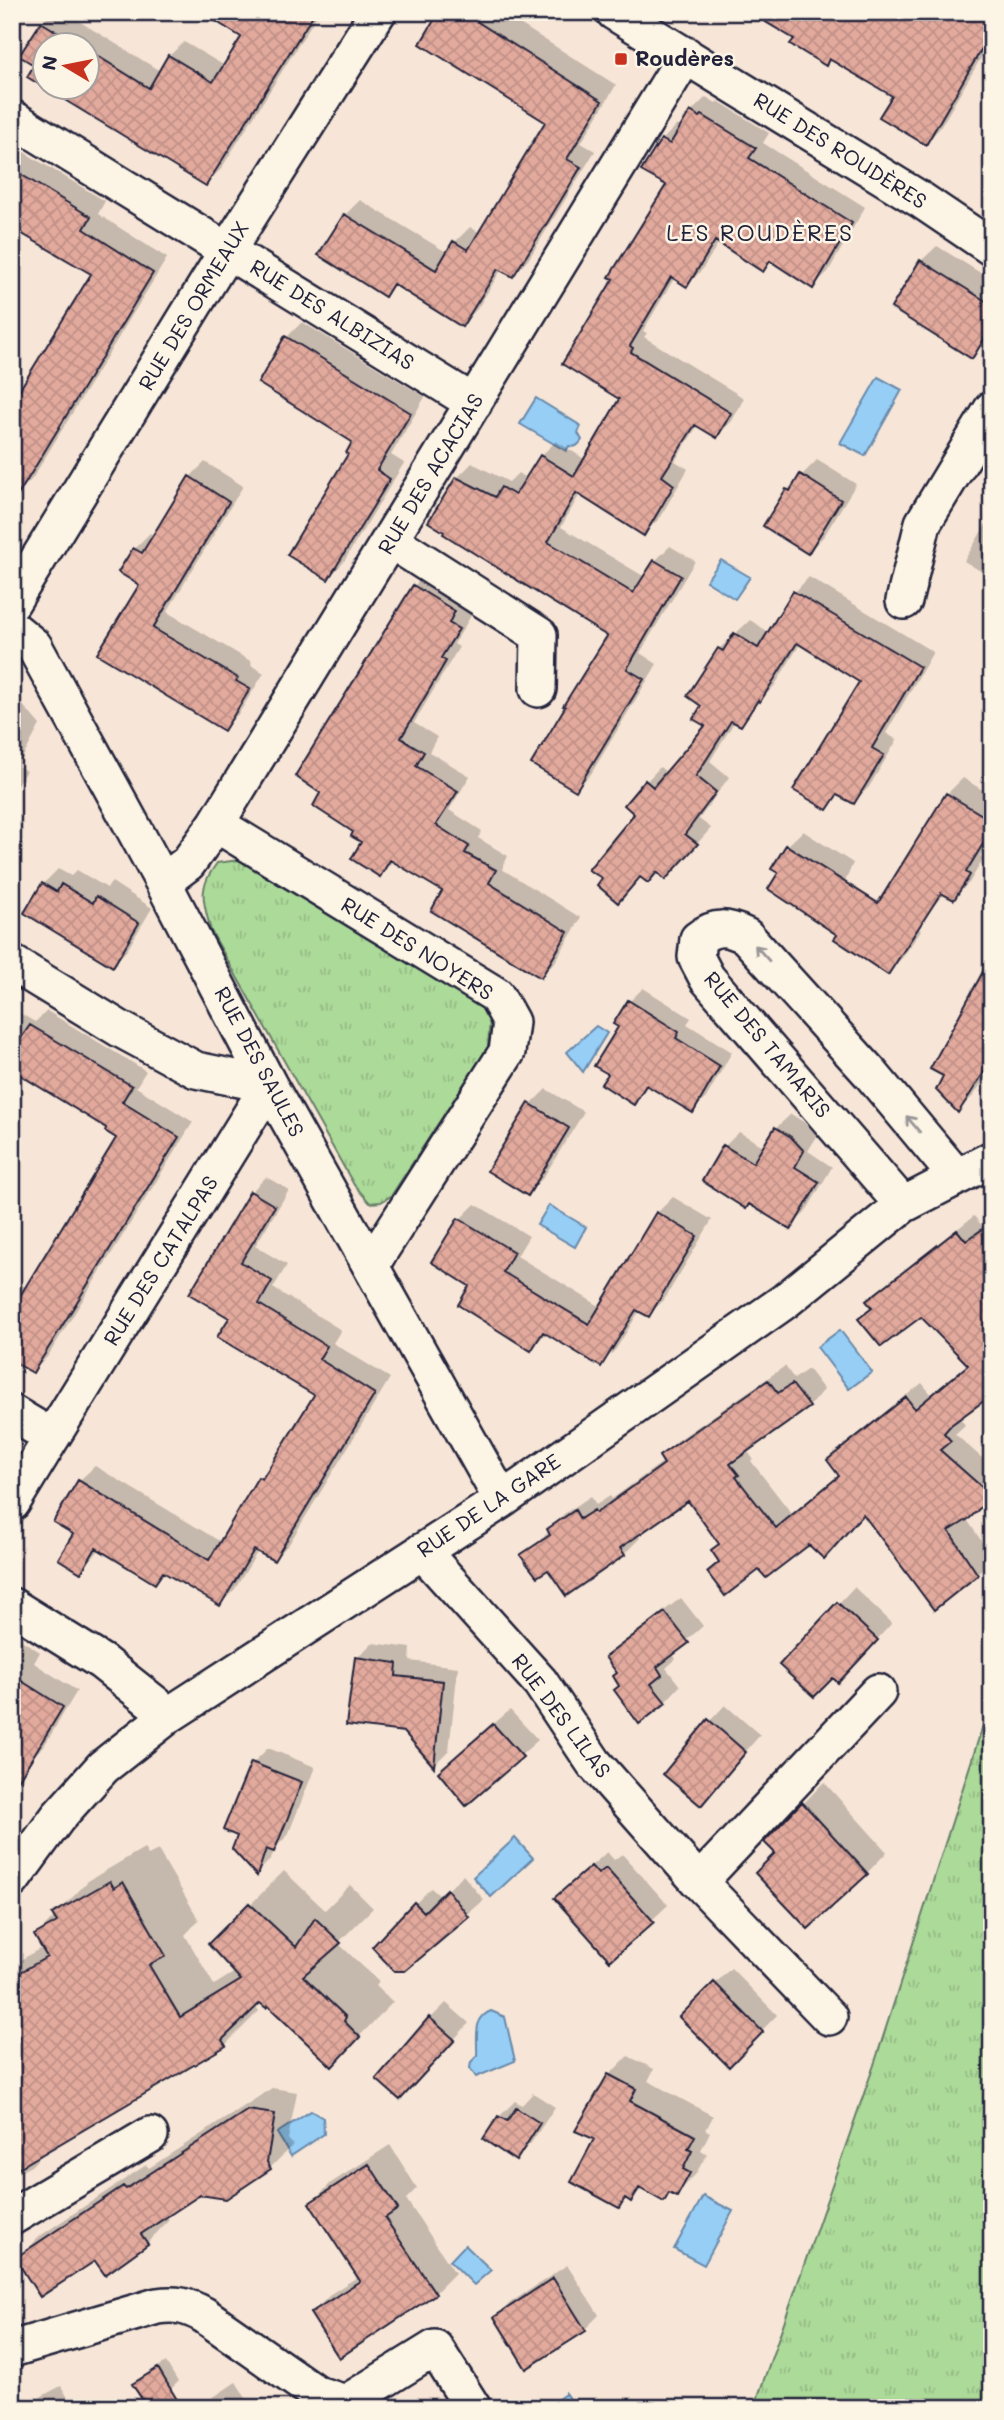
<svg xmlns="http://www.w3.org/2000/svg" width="1004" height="2420" font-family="Mali,sans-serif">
<defs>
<pattern id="grass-tufts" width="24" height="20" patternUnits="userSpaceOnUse" patternTransform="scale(1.75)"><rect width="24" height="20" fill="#acda99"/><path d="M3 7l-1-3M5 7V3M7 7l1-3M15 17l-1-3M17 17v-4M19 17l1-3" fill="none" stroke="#94bb85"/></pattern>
<pattern id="building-cross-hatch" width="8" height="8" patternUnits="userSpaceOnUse" patternTransform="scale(1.75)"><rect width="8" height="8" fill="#e2a99d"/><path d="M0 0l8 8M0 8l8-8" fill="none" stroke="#c29188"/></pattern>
</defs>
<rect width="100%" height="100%" fill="#f7e6d7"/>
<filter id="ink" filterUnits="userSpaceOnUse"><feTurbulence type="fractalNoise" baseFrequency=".0143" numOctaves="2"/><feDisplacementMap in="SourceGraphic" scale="14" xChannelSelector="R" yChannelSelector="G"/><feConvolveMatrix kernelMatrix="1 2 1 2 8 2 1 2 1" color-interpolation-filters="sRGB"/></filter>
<g filter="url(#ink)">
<!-- grass -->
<path fill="url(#grass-tufts)" stroke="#677e6a" stroke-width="2" d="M239,860L484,1007L490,1019L488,1047L391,1196L381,1202L370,1203L354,1185L211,931C203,901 197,889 217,863Z
M992,1697V2408H754L875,2062Z"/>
<!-- water -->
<path fill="#97cef5" stroke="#6889ab" stroke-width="2" d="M878,377L902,390L865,456L840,443Z
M536,398L581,426L578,433L582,440C578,446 575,448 569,446L566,451L520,424Z
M721,560L750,577L735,599L706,581Z
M596,1026L607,1033L583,1072L567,1052Z
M549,1205L586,1227L575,1247L537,1225Z
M840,1330L872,1372L849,1389L817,1347Z
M515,1838L533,1858L491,1897L473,1877Z
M491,2011L505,2017L515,2061L476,2077L470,2068L471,2062L477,2056C478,2039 472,2018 491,2011Z
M311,2111L323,2118L324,2134L291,2156L277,2133Z
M703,2196L733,2211L704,2265L674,2249Z
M465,2245L491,2270L474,2285L450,2261Z
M565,2393L576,2408H546L565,2394Z"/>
<!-- shadow -->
<path fill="#0003" d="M53,12H64L160,71L169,56L184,42L225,66L258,12H319L221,169L206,184L47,88H88V46H46L37,65L22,56L42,23Z
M441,12H501L616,85L581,143L595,151L528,260L513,275L502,269L477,309L462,325L395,284L385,295L345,215L360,200L448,253L455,242L470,227L480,233L547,121Z
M992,12V55L985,51L940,128L925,143L894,95L831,58L826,64L796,38Z
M706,97L716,103L718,101L769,133L763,143L865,207L828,272L813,286L772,261L763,270L719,242L702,270L687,285L675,277L643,331L647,333L644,337L744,398L732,421L717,436L698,425L675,461L688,469L659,519L644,533L580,494L561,527L645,577L655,561L670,546L695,561L640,653L657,664L591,774L576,789L610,635L457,478L472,463L509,482L518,473L527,479L541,456L556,441L586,460L622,399L564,364L669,185L662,140L677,125L682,128L691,112Z
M12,145L105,201L98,214L167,258L32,479L17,494L94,273L12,226Z
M937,246L992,280V334L972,357L921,261Z
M302,322L425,397L391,455L404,463L343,563L328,578L351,453L355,442L287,337Z
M817,460L856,484L824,536L808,552L787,490Z
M205,462L243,486L167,612L252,662L251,665L264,673L239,713L224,729L100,654L142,584L120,571L134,549L150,533L154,536L190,477Z
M992,514V578L964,561Z
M428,572L468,596L462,608L472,614L454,644L459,647L414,723L437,737L429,752L470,776L449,810L482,831L478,838L508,856L502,869L581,918L555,962L541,976L445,890L394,860L380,875L364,841L414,586Z
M809,577L933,652L886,733L897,740L869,787L854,802L840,794L826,808L861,682L800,644L775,685L740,724L735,721L710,761L729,777L699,819L711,828L680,863L642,875L618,901L637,813L646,782L660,767L667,773L707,726L704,705L719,649L750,620L770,633L795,592Z
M15,696L40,725L18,766L26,771L12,792V698Z
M963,778L992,796V837L980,856L984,858L969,883L953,898L945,893L924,916L947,794Z
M803,831L853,863L835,906L780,873L787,846Z
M58,869L71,876L77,870L107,888L112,882L152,908L127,950L113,965L43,884Z
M867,900L921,930L903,957L887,973Z
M992,972V1067L974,1095L958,1111Z
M643,988L691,1018L687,1024L732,1052L706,1098L692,1111L649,1085L634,1103L621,1027L630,1001Z
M12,1009L35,1022L47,1011L146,1071L136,1087L193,1122L48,1356L33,1371L12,1359V1279L27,1288L119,1138L109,1128L12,1068Z
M546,1089L584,1112L543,1178L528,1193L530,1105Z
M791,1114L805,1123L817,1136L808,1151L832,1167L805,1213L790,1227L725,1146L739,1132L765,1147L776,1128Z
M266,1177L289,1190L255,1246L287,1265L273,1288L341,1330L333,1343L390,1378L289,1544L274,1559L258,1551L235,1589L220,1604L166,1571L155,1582L100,1549L81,1571L75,1533L79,1481L95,1466L221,1542L259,1478L275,1462L317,1395L231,1317L251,1192Z
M673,1197L712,1220L664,1300L648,1315L640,1310L616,1349L600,1365L547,1332L531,1349L471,1285L460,1219L475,1204L529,1236L517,1256L601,1307L657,1213Z
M974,1216L983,1227L992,1220V1394L960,1418L965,1425L955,1434L992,1467V1494L966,1518L992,1557L977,1574L864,1512L824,1557L810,1543L759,1568L721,1561L720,1543L689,1498L637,1534L640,1538L624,1554L567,1594L549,1567L523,1555L550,1531L549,1529L564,1514L591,1496L596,1505L610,1496L612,1499L664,1461L661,1457L677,1441L785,1366L794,1379L808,1369L824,1390L809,1406L747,1450L753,1459L751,1461L792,1514L840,1474L829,1460L845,1444L922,1383L931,1394L969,1364L921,1314L873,1307L869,1301L884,1286Z
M854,1587L892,1623L854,1665L833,1675L781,1665Z
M681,1598L703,1626L672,1653L676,1659L666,1668L680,1686L665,1702L621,1685L619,1673L607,1658L623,1642Z
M12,1634L40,1652L34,1663L77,1691L44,1746L28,1761L12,1785Z
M372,1643L411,1648L410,1661L458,1667L449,1750L434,1765L357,1658Z
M725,1705L760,1735L700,1804L710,1721Z
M510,1710L538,1740L467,1803L456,1756Z
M268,1748L315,1767L288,1835L275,1848L271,1859L257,1873L239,1835L253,1763Z
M824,1782L887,1852L867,1873L777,1853L767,1842Z
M144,1848L148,1855L158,1850L199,1920L185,1935L214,1985L235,1972L211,1944L284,1871L325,1910L350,1885L373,1908L338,1943L379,1982L376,1986L393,2002L332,2064L268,2004L260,2001L255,2005L259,2011L225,2045L46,2151L31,2166L12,2176V1965L43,1947L36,1936L88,1881Z
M607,1852L614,1860L622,1854L668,1905L610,1959L572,1883Z
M463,1875L484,1900L404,1969L415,1904L431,1888L441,1897Z
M731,1968L777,2015L729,2064L682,2017Z
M446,2003L469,2023L415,2082L430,2019Z
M628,2056L654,2069L648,2081L713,2116L706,2130L710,2132L701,2150L707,2154L695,2175L676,2194L672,2192L664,2200L643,2188L631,2200L627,2197L618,2206L596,2138L578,2130L609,2075Z
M272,2088L297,2092L288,2139L293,2145L270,2168L199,2193L166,2216L169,2220L147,2243L96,2258L18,2259L40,2236L146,2165L149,2168Z
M533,2093L555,2107L531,2143L516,2158L499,2117L515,2101L522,2105Z
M390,2145L417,2188L406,2199L455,2273L435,2293L339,2356L312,2313L332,2293L359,2276L311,2203L331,2183Z
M567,2265L599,2315L585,2329L527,2366L496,2317L510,2303Z
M166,2362L178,2382L171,2389L134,2384L142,2377Z
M236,2382L252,2408H197Z
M61,2386L74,2408H31L42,2396Z"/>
<!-- building -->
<path fill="url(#building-cross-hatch)" stroke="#22223b" stroke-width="2" d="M201,12H315L206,186L27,77L34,65L19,56L41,22L80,46H46V88H88V50L149,88L168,55L213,82L241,37Z
M439,12H462L602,101L567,159L581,167L547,223L513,277L498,269L462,327L393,284L385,297L318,255L344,214L436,270L453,241L468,250L545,122L420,44Z
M749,12H992V31L926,145L879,117L892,96L829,59L826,66L790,44L794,39Z
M690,111L700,117L702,115L756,148L749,158L852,223L813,289L770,261L763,272L715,241L687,287L671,277L630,346L633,348L631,352L731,413L717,438L695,425L662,476L674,485L644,536L576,493L548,542L633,593L654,560L681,576L627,669L644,679L576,791L531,764L565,707L563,706L607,636L443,534L444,532L428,522L456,477L495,497L501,487L515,495L540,455L574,476L619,399L562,364L613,279L609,277L666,185L641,171L661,139L670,144Z
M12,169L91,217L84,229L153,273L12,505V402L91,274L12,228Z
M920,260L992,305V326L972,359L891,308Z
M285,336L411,413L377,470L390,479L328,580L287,555L348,454L346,453L352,442L258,383Z
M800,474L841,500L808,554L763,526L786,489L790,491Z
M189,476L229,502L153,628L238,678L236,681L250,689L224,731L97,654L139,585L118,572L133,548L142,553Z
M413,585L455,611L449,623L459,629L441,658L446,661L401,738L424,752L416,766L458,791L436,825L469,846L465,853L496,870L489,883L568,932L541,978L431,911L442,891L390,860L380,877L351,859L361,842L351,836L353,832L313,806L320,793L295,776Z
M793,591L920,667L872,748L884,755L854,804L837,795L827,810L793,790L859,682L797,643L760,702L758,700L741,726L731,721L696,776L716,792L685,834L698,844L665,880L657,872L648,883L640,877L618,903L597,885L602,878L588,870L634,814L624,805L645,780L653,787L705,726L693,719L701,706L687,696L718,648L723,651L734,633L758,648Z
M946,793L992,821V829L966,872L970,875L954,900L941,893L888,975L834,939L837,935L768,889L778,873L771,869L786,845L878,903Z
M42,883L57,892L61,884L93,903L96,896L139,923L113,967L24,913Z
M992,955V1060L958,1113L936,1090L943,1076L930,1069Z
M628,1000L679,1032L676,1038L720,1066L693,1113L646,1085L634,1105L601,1084L608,1074L594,1066L618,1027L613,1024Z
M30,1025L132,1086L122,1102L179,1137L33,1373L12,1361V1309L116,1138L105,1131L106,1128L12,1070V1051Z
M529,1103L569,1128L528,1196L487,1171Z
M775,1127L791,1137L804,1151L795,1167L819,1182L791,1230L749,1204L746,1209L702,1181L723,1145L753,1163Z
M250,1191L275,1206L241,1262L272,1281L259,1304L327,1346L319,1359L375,1394L274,1561L254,1550L220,1606L163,1572L155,1584L96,1548L81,1573L58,1559L73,1534L53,1522L78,1480L209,1560L258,1477L262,1479L314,1395L217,1337L229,1318L189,1294Z
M656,1212L697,1236L649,1317L636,1310L601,1367L543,1332L531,1351L458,1305L469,1286L431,1262L458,1218L514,1252L503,1272L589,1324Z
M992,1222V1395L951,1425L944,1433L951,1441L940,1450L992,1496L970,1518L949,1531L978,1575L934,1610L863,1514L824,1559L809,1545L766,1578L759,1570L725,1596L707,1572L719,1562L711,1550L719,1544L688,1501L620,1548L625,1555L566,1596L548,1570L537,1577L520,1555L550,1535L547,1529L575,1510L580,1519L594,1510L596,1513L664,1464L659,1456L768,1380L778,1393L792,1384L810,1407L730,1464L739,1475L736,1477L776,1528L839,1476L827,1460L906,1397L915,1409L968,1365L921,1317L881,1347L858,1319L872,1308L866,1301L957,1230L966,1241Z
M837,1602L878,1640L838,1683L833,1678L814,1697L779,1665Z
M665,1612L689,1643L657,1667L662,1675L651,1684L666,1703L639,1724L614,1690L619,1686L613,1676L617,1673L605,1657Z
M355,1657L397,1663L396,1676L443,1681L434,1767L404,1732L346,1725Z
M12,1675L63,1707L12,1791Z
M708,1719L746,1752L701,1806L663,1774Z
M493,1724L523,1757L466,1806L438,1772Z
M251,1762L302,1782L274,1852L266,1849L257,1876L232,1849L237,1836L223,1830Z
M802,1802L868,1874L808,1929L755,1873L775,1853L764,1842Z
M591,1866L598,1874L606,1868L654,1922L610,1961L554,1898Z
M110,1881L114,1888L123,1882L166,1956L149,1965L180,2017L241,1980L208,1944L249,1903L296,1947L315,1918L341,1943L303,1976L346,2017L344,2021L360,2037L332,2067L268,2006L266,2008L260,2003L222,2040L226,2046L12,2172V1977L47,1957L34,1935L57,1922L52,1914Z
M447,1889L469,1917L405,1971H394L372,1947L414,1902L424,1912Z
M714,1982L763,2032L729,2067L679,2017Z
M429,2017L455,2040L400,2100L376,2079Z
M608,2074L636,2089L630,2101L695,2136L688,2149L692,2151L683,2169L690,2173L677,2197L669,2193L664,2202L639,2188L631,2202L625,2198L619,2208L571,2182L594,2139L575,2131Z
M516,2108L540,2123L516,2161L483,2139L498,2116L507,2121Z
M248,2110L275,2114L267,2162L271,2169L226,2199L200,2195L141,2234L148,2244L105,2275L95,2261L40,2297L15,2258L123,2186L126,2189Z
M369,2164L398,2209L385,2218L436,2294L339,2358L310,2313L360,2281L309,2203Z
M553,2278L586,2331L526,2369L494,2317Z
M158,2368L182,2408H148L132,2384Z"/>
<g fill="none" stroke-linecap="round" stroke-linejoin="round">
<defs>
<path id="street" d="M614,12L921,200L992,248
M12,118L474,403
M390,540L539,635L538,689
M904,601L923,523L992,409
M12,602L227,251L378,12
M12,628L34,646L163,882L269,1085L502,1500
M216,824L496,995L511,1022L507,1052L371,1265
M163,882L188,863L216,824L686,55
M12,963L120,1029L196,1070L269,1085L52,1437
M903,1205L707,978L696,957L698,939C715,925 727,927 746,936L871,1074L956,1176
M12,1413L52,1437L12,1503
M422,1551L540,1682L594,1763L699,1882L829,2017
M12,1606L102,1662L169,1715
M12,1880L58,1817L103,1767L169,1715L502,1500L785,1301L903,1205L992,1159
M699,1882L878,1692
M12,2217L150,2135
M12,2349L157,2306C176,2303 188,2306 204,2315L317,2394L346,2403L348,2408
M346,2403L435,2348L473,2408"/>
</defs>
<!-- street casing -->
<use href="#street" stroke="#22223b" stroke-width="40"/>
<!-- street -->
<use href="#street" stroke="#fcf5e5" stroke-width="35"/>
</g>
<!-- one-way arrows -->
<defs><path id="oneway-shaft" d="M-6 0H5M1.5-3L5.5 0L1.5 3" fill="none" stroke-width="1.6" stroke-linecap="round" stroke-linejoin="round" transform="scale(1.75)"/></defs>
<g stroke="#9a9698">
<use href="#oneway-shaft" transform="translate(762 953) rotate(-132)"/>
<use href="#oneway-shaft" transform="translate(913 1124) rotate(-130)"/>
</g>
</g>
<!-- markers -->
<rect fill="#c8321e" stroke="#fcf5e5" stroke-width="2.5" x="614" y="52" width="14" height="14" rx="3.5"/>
<g text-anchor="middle" stroke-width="5" stroke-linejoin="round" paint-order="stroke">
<!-- poi labels -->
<g font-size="21" font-weight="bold" fill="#22223b" stroke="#fcf5e5" text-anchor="start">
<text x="635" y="66">Roudères</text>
</g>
<!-- street labels -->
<g font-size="21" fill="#22223b" stroke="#fcf5e5">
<text transform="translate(840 151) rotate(32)" y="7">RUE DES ROUDÈRES</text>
<text transform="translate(194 306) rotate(-59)" y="7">RUE DES ORMEAUX</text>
<text transform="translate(332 315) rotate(32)" y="7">RUE DES ALBIZIAS</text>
<text transform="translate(431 474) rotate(-59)" y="7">RUE DES ACACIAS</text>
<text transform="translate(417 949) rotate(32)" y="7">RUE DES NOYERS</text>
<text transform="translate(767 1045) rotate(50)" y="7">RUE DES TAMARIS</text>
<text transform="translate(259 1062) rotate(62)" y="7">RUE DES SAULES</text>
<text transform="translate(161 1261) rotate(-58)" y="7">RUE DES CATALPAS</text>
<text transform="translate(489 1506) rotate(-34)" y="7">RUE DE LA GARE</text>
<text transform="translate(561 1716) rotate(53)" y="7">RUE DES LILAS</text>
</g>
<!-- neighbourhood labels -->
<g font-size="23" letter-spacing="2" fill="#22223b" stroke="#fcf5e5">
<text x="760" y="241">LES ROUDÈRES</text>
</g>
</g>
<!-- margin -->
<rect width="1004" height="2420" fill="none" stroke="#fcf5e5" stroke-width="42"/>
<rect x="21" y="21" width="962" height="2378" fill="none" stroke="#22223b" stroke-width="2.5" filter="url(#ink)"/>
<!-- north arrow -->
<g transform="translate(66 66) rotate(280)"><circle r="33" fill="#fcf5e5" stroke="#a5a1a1" stroke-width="2"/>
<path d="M0-5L12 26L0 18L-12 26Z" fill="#c8321e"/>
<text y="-10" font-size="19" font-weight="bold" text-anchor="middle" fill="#22223b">N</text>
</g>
</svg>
